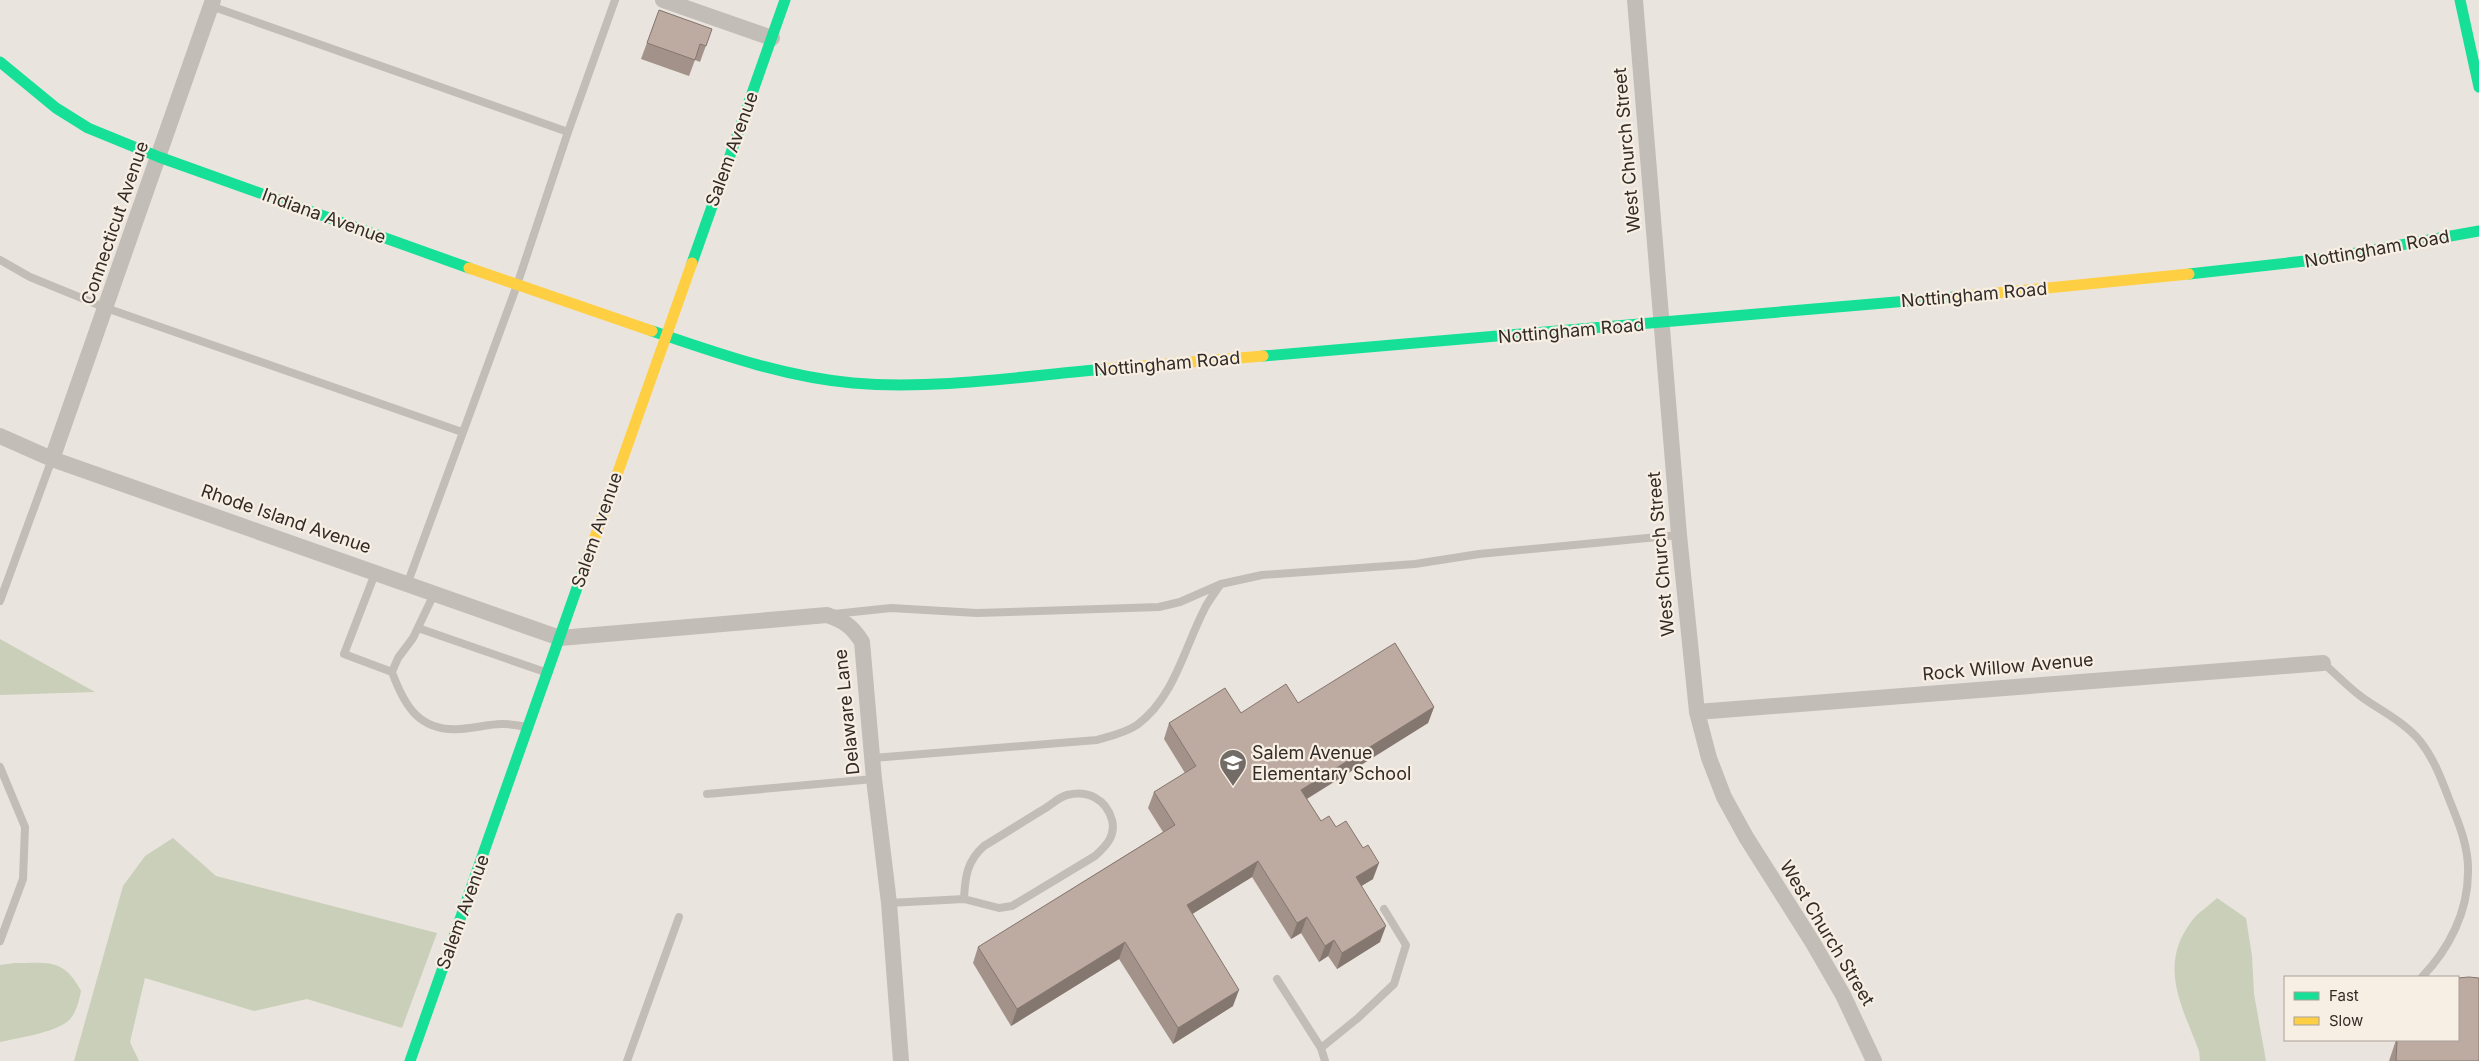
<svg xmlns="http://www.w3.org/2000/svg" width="2479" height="1061" font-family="Inter,sans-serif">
<rect width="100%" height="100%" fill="#eae4de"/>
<!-- green -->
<path fill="#cacfb9" d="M0,639L95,692L0,695Z
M173,838L216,876L437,933L402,1028L307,999L254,1011L145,978L130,1042L139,1061H74L123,886L145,856Z
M2217,898L2246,918L2252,956L2254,994L2266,1061H2200L2199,1051C2182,1006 2158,966 2191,922C2197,913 2209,906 2217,898Z
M15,963C48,963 64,958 81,991C79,1001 76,1015 67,1022C52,1033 18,1038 0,1042V965Z"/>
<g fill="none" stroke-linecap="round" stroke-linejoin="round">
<!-- lane -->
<path stroke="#c3bdb7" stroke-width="8" d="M211,6L568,132
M0,260L30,277L106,308L462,432
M376,571L344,654L392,672
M408,582L517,285L568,132L615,0
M434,594L413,638L398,658L392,672C404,705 419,732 460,729C487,727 497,720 526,727
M0,601L52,459
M834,614L891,608L977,613L1159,607L1180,602L1221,584L1262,575L1415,564L1479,554L1679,535
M418,628L545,672
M2323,663C2336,674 2349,688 2363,698C2383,712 2404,722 2420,741C2434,759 2441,778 2449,799C2458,821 2469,847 2468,872C2468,912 2449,949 2422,977
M873,758L1097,740C1111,736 1125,733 1137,725C1174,698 1184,649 1204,610C1208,601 1215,593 1220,585
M0,767L25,827L23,879L0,941
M707,794L874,779
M889,903L964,899L999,908L1012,906L1095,856C1106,846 1116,836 1112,820C1106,799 1088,790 1067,795C1059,797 1051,805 1044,809C1024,821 1004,834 984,846C967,861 965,877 964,899
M1277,979L1321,1048L1325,1061
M1321,1048L1358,1018L1394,984L1406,945L1384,909
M627,1061L679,917"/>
<!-- street -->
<path stroke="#c3bdb7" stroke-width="16" d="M663,0L772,38
M1635,0L1679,535L1697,712L1709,758L1724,797L1746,837L1813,943L1843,995L1874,1061
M0,436L52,459L560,638L827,615C844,621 852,626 862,642L874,779L889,903L901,1061
M52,459L213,0
M1697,712L2323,663"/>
<!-- fast -->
<path stroke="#16e098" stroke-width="11" d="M2460,0L2479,87
M0,62L56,108L88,128L159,157L469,268
M692,263L785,0
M2189,274L2323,259L2479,231
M652,331C717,353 784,377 853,383C935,390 1024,376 1106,369
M1263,356L1955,297
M410,1061L590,551"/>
<!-- slow -->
<path stroke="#ffcf43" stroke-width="11" d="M469,268L652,331
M1955,297L2189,274
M1106,369L1263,356
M590,551L692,263"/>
</g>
<!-- wall -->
<path fill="#a3928a" d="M659,10L712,29L700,62L695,60L689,76L641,59Z
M1298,703L1434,707L1428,723L1307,799L1321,821L1336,827L1373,879L1361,886L1380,942L1337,969L1328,956L1319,962L1301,933L1291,939L1252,877L1192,914L1233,1006L1173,1044L1119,959L1011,1026L973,963L978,947L1163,832L1148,808L1154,792L1185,773L1164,739L1169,723L1241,713Z
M2396,1040H2397L2479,1061H2389Z"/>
<!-- shaded-wall -->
<path fill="#847770" d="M1434,707L1428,723L1295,806L1301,790Z
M1258,861L1252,877L1181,921L1187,905Z
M1379,863L1373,879L1350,893L1356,877Z
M1307,917L1301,933L1291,939L1297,923Z
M1386,926L1380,942L1337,969L1342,953Z
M1334,940L1328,956L1319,962L1325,946Z
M1125,942L1119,959L1011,1026L1017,1009Z
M1239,990L1233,1006L1173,1044L1178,1028Z"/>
<!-- building -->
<path fill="#bdaaa0" stroke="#847770" d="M659,10L712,29L706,46L700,44L695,60L647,43Z
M1395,643L1434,707L1301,790L1321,821L1329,816L1336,827L1346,821L1363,848L1368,845L1379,863L1356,877L1386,926L1342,953L1334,940L1325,946L1307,917L1297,923L1258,861L1187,905L1239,990L1178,1028L1125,942L1017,1009L978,947L1175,825L1154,792L1196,766L1169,723L1225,688L1241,713L1286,684L1298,703Z
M2469,977L2479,978V1061H2396L2397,1040H2458V978Z"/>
<!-- icons -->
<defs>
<symbol id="school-pin" viewBox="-11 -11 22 30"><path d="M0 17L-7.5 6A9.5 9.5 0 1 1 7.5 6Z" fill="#736c66" stroke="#f7efe4"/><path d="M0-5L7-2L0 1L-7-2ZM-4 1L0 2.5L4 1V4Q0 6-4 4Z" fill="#fff"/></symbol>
</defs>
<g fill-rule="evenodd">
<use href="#school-pin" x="1217" y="747" width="32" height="43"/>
</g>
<g text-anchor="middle" stroke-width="4.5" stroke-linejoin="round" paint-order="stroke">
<!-- street labels -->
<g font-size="18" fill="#332b26" stroke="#f7efe4">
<text transform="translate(732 149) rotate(-70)" y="6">Salem Avenue</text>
<text transform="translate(1627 150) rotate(-95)" y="6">West Church Street</text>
<text transform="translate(324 216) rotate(20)" y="6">Indiana Avenue</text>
<text transform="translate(115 223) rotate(-71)" y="6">Connecticut Avenue</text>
<text transform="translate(2377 249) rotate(-10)" y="6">Nottingham Road</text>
<text transform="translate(1974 295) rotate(-5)" y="6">Nottingham Road</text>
<text transform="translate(1571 331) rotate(-5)" y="6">Nottingham Road</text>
<text transform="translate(1167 364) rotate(-5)" y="6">Nottingham Road</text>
<text transform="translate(286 519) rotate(19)" y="6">Rhode Island Avenue</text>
<text transform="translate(597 530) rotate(-71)" y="6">Salem Avenue</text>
<text transform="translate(1661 554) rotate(-95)" y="6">West Church Street</text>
<text transform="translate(2008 667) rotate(-5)" y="6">Rock Willow Avenue</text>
<text transform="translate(847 712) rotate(-96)" y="6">Delaware Lane</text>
<text transform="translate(463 912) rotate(-70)" y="6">Salem Avenue</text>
<text transform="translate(1827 933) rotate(59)" y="6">West Church Street</text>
</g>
<!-- poi labels -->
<g font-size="18" fill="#332b26" stroke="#f7efe4" text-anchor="start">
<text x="1252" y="759">Salem Avenue<tspan x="1252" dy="21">Elementary School</tspan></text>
</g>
</g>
<!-- legend -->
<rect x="2284" y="976" width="175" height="65" fill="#f7efe4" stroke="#a9a198"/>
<rect x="2294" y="992" width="25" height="8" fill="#16e098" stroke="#a9a198"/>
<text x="2329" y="1001" font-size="15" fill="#332b26">Fast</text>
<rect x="2294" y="1017" width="25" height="8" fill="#ffcf43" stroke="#a9a198"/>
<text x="2329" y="1026" font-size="15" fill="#332b26">Slow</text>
</svg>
